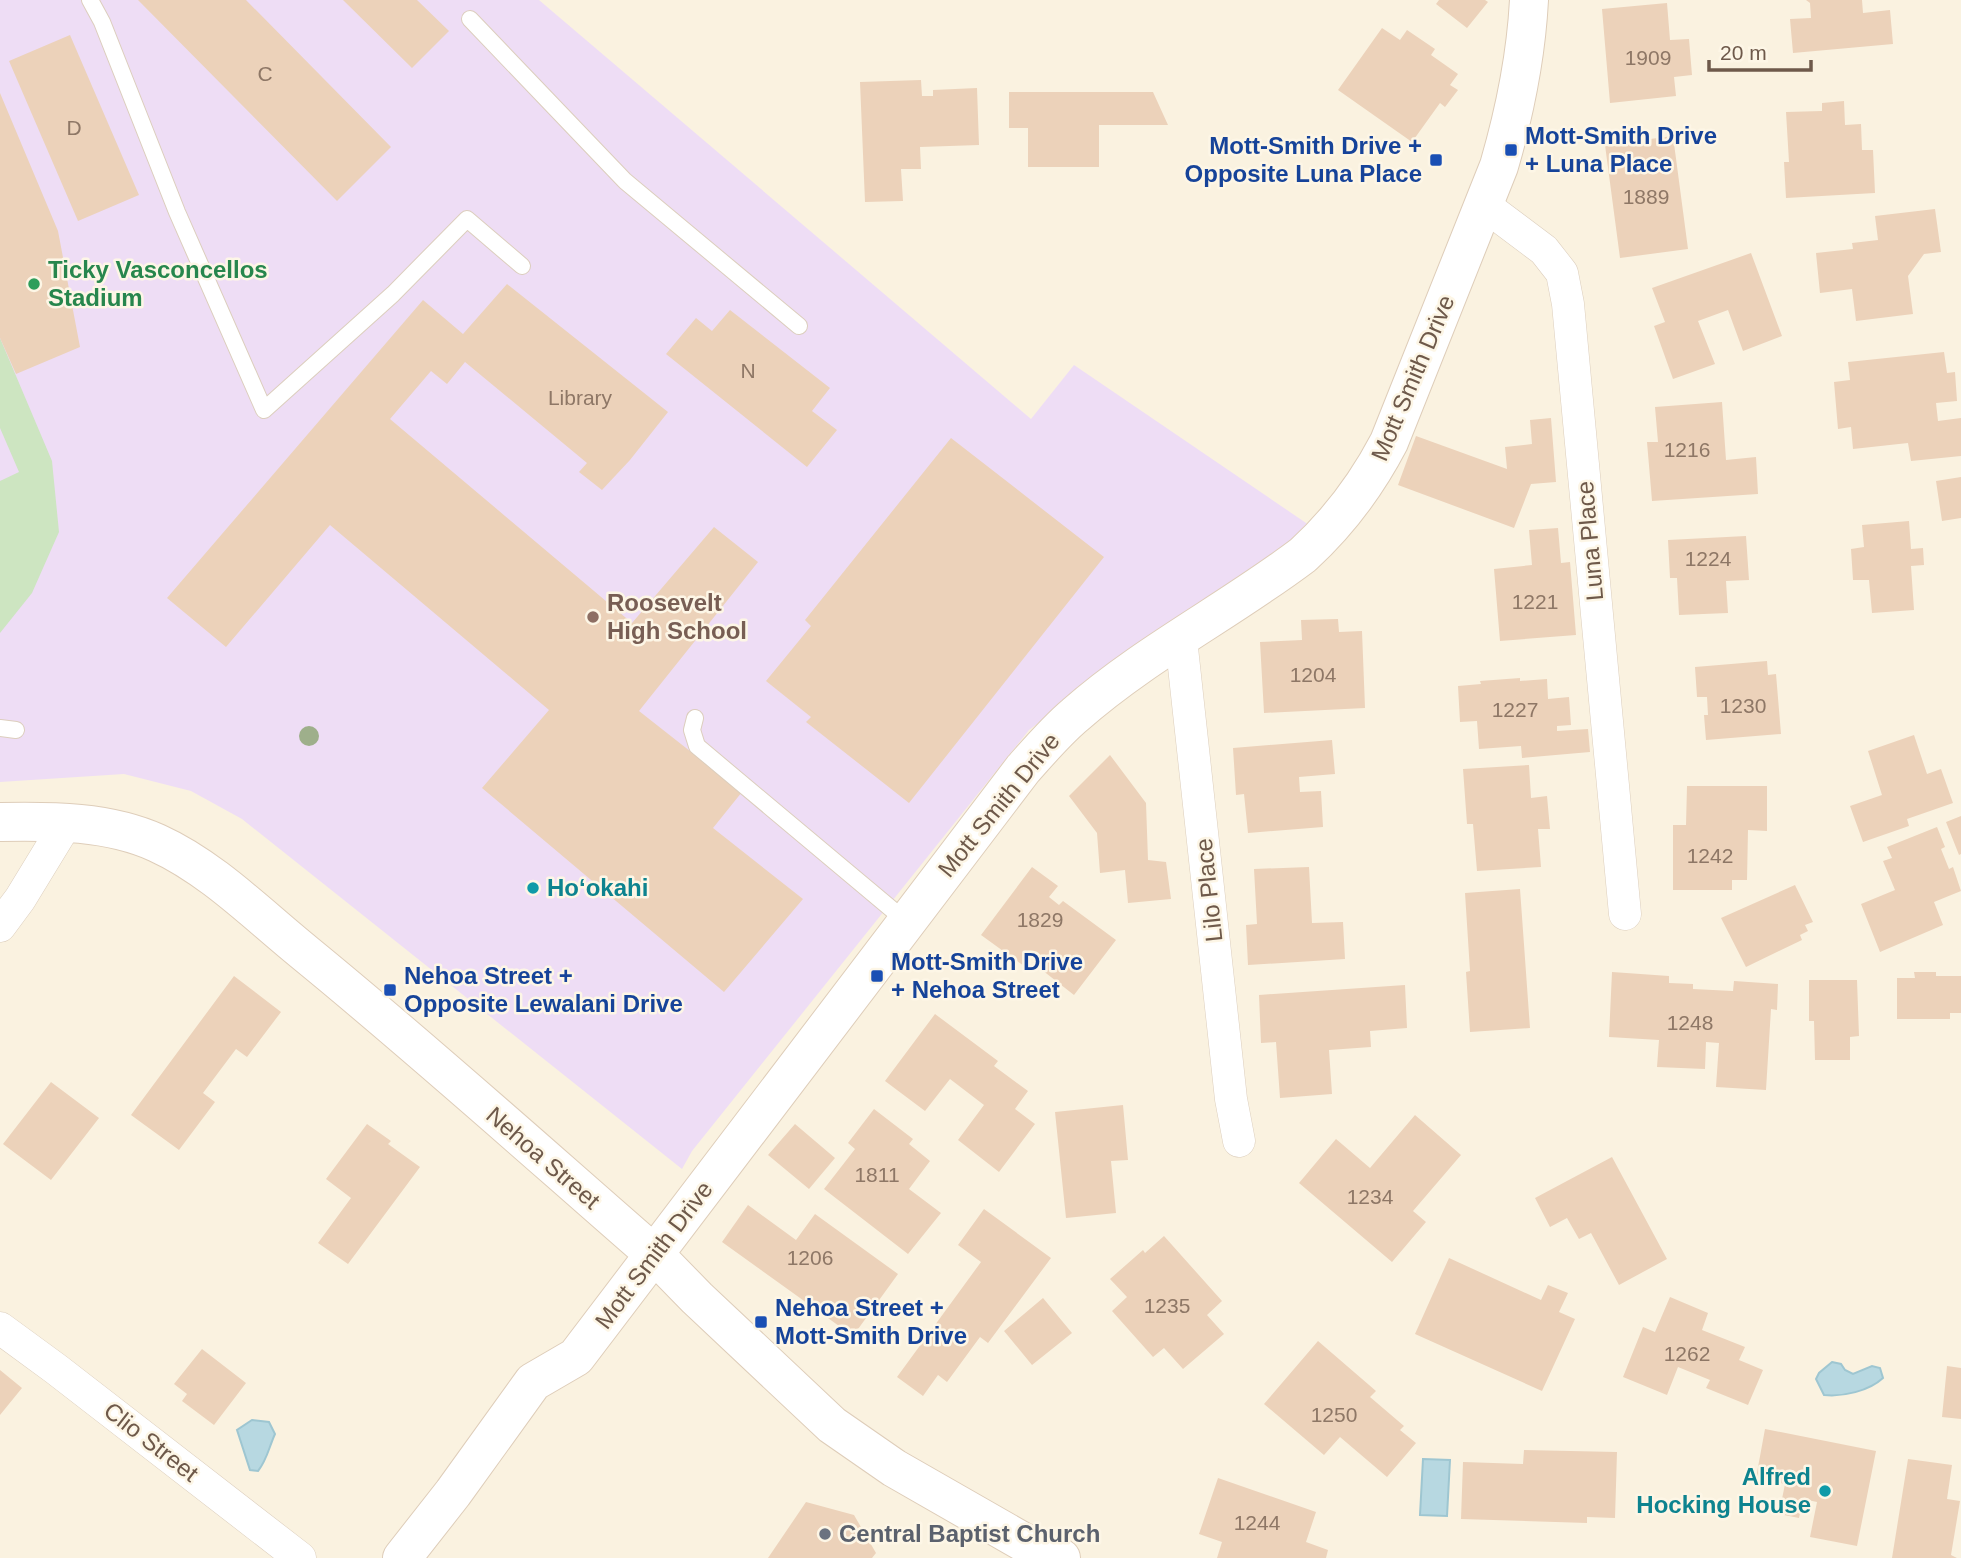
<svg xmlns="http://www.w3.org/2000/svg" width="1961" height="1558" font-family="Arial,sans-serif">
<rect width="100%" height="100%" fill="#faf2e0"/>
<!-- education -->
<path fill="#eeddf5" d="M0,0H539L1031,419L1074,365L1309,525L1276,555L1096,679L1029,730L692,1151L682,1169L242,819L191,791L124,774L0,782Z"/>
<!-- green -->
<path fill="#cde5c1" d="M0,338L52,461L59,532L32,593L0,633V481L19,472L0,428Z"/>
<!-- water -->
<path fill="#b7d8e1" stroke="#9ec6d1" stroke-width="2" d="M1832,1362L1841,1364L1845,1370L1853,1374L1872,1366L1880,1368L1883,1378C1869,1391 1843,1397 1824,1395L1816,1379L1819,1373Z
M252,1420L269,1422L275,1434C269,1447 267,1460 258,1471L250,1470L237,1430Z
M1423,1459L1450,1460L1447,1516L1420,1515Z"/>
<!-- building -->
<path fill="#ecd2ba" d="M138,0H246L391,147L337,201Z
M343,0H417L449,31L412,68Z
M1439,0H1485L1488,2L1467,28L1436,4Z
M1806,0H1862L1863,13L1890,10L1893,44L1793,53L1790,19L1811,18L1810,3Z
M1667,3L1670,40L1689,39L1692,75L1674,77L1676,96L1610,103L1602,9Z
M1382,28L1400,40L1407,30L1435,49L1431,55L1458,74L1450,85L1458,90L1445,107L1440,103L1412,142L1338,90Z
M70,35L139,195L78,221L9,61Z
M921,80L922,96H933V90L977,88L979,145L920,147L921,169H901L903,201L865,202L860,82Z
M1009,92H1153L1168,125H1099V167H1028V128H1009Z
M0,93L58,231L80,347L16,374L0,338Z
M1844,101L1845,125L1861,124L1862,150H1873L1875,193L1786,198L1784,162H1789L1786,112L1822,111V103Z
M1673,136L1688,249L1620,258L1605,145Z
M1935,209L1941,252L1924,254L1908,276L1913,314L1856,321L1852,289L1820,293L1816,253L1853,249L1852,243L1878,240L1875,216Z
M1751,253L1782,336L1743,351L1728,310L1698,321L1715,364L1673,379L1654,326L1665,322L1652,288Z
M507,284L668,412L630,460L602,490L579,472L587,463L465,362L447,384L431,371L390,419L632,623L714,527L758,562L639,711L742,792L713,828L803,899L724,992L482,788L549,710L330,525L226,647L167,598L423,300L463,334Z
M730,310L830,388L812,411L837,430L807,467L666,354L696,318L712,331Z
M1944,352L1947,373L1955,372L1957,401L1936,403L1938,421L1961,418V456L1911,461L1908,443L1853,449L1851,427L1838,429L1834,382L1850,380L1848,362Z
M1722,402L1726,460L1756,457L1758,494L1652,501L1647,442H1658L1655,407Z
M1551,418L1556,482L1531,484L1514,528L1398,485L1416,436L1507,469L1505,447L1532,444L1530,420Z
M951,438L1104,557L909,803L806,722L811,717L766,681L811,626L805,620Z
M1961,477V518L1942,521L1936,481Z
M1909,521L1911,549L1923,548L1924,565L1911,566L1914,610L1872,613L1869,580H1853L1851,549L1864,547L1862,525Z
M1558,528L1561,563L1570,562L1576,635L1500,641L1494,569L1532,565L1529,530Z
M1746,536L1749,580L1726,581L1728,613L1679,615L1677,578H1670L1668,540Z
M1338,619L1339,632L1362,631L1365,708L1264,713L1260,642L1302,640L1301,620Z
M1767,661L1768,675L1776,674L1781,734L1706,740L1704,715H1708L1707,697H1697L1695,667Z
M1520,678V681L1547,679L1548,699L1569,697L1571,725L1557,726V731L1588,729L1590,752L1522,758L1521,746L1479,749L1477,721L1460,722L1458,686L1481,684L1480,681Z
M1914,735L1927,774L1941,769L1953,803L1907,819L1909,826L1863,842L1850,806L1882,795L1868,751Z
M1332,740L1335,774L1299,777L1300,792L1321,791L1323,827L1248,833L1244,794L1236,795L1233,748Z
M1110,755L1146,803L1148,860L1166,862L1171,899L1128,903L1125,870L1100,873L1097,833L1069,796Z
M1529,765L1531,798L1547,796L1550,829H1538L1541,867L1477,871L1473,824H1467L1463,769Z
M1687,786H1767V831L1748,830L1747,880H1732V890H1673V825H1686Z
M1961,816V854L1959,855L1946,822Z
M1937,827L1945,847L1941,849L1949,869L1953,867L1961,891L1934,902L1943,925L1880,952L1861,904L1895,890L1883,861L1892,858L1887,847Z
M1032,867L1058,886L1049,897L1059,905L1063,901L1116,940L1074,995L1033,963L1037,958L1033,954L1024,966L981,935Z
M1309,867L1312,923L1343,922L1345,959L1248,965L1246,925L1257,924L1254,869Z
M1795,885L1813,922L1805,925L1808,931L1800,935L1802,940L1746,967L1721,918Z
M1520,889L1530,1028L1470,1032L1466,972L1470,971L1465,893Z
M1612,972L1669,976V983L1693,984V989L1733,991L1734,981L1778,984L1777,1010L1771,1009L1766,1090L1716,1087L1719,1043L1706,1042L1705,1069L1657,1067L1659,1040L1609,1037Z
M1914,972H1936V976H1961V1013H1950V1019H1897V978H1915Z
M234,976L281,1012L247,1057L236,1049L203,1093L215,1102L179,1150L131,1115Z
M1809,980H1857L1859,1036L1850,1037V1060H1815L1814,1021H1809Z
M1405,985L1407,1028L1370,1031L1371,1047L1329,1050L1332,1094L1280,1098L1276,1042L1261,1043L1259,995Z
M935,1014L998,1061L994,1066L1028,1091L1015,1109L1035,1124L999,1172L958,1140L984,1105L950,1079L925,1111L885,1081Z
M51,1082L99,1118L51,1180L3,1144Z
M1123,1105L1128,1160L1111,1161L1116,1213L1066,1218L1055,1112Z
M874,1109L913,1139L909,1144L930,1161L909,1189L941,1213L908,1254L824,1189L855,1149L848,1143Z
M1415,1115L1461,1155L1413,1211L1426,1222L1392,1262L1299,1183L1336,1139L1370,1168Z
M367,1124L391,1141L388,1144L420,1167L348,1264L318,1243L351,1198L326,1179Z
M795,1124L835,1158L809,1189L768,1155Z
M1612,1157L1667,1259L1619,1285L1591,1233L1579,1239L1567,1218L1550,1227L1535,1198Z
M748,1205L796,1240L815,1214L898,1274L853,1336L722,1242Z
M984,1209L1051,1258L988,1343L980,1337L947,1382L938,1375L923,1396L897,1377L981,1262L958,1245Z
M1164,1236L1222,1301L1207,1315L1224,1334L1183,1369L1164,1348L1153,1357L1112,1311L1127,1297L1110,1279L1143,1250L1145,1253Z
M1449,1258L1541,1300L1548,1285L1568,1293L1559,1312L1575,1319L1542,1391L1415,1334Z
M1670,1297L1708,1313L1702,1330L1745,1347L1739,1360L1763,1370L1748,1405L1706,1388L1710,1380L1678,1367L1667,1395L1623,1377L1643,1327L1655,1332Z
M1043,1298L1072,1333L1032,1365L1004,1331Z
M1318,1341L1376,1391L1370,1397L1404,1426L1400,1430L1416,1443L1387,1477L1340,1437L1324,1455L1264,1404Z
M202,1349L246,1383L214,1425L182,1401L187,1394L174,1384Z
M1947,1366L1961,1368V1419L1942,1417Z
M0,1370L22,1388L0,1415Z
M1765,1429L1876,1451L1857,1546L1810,1537L1817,1502L1803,1499L1799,1518L1779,1514L1785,1484L1756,1478Z
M1524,1450L1617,1452L1615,1518L1587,1517V1523L1461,1519L1463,1462L1523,1464Z
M1908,1459L1952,1465L1947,1499L1960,1501L1951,1555L1957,1558H1892Z
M1218,1478L1316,1512L1306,1542L1328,1550L1326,1558H1217L1222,1542L1199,1534Z
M806,1502L854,1515L876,1553L872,1558H768Z"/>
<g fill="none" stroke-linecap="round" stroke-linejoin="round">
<defs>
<path id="lane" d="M90,0L102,22L177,212L264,410L393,294L467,219L522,266
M470,19L625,181L799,326
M695,718L692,730L697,746L907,922
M0,728L16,730"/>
<path id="street" d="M1484,205L1544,250L1562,273L1568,304L1625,914
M1181,639L1231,1099L1239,1141
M0,926L20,899L67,822
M0,1328L56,1369L300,1558"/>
<path id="secondary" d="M0,822C52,821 109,821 157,843C212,868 258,915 305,953C425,1051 539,1154 655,1255L697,1298L832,1425L894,1468L1032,1547L1061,1558
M402,1558L453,1493L533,1382L576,1357L1023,769C1040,750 1056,731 1075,715C1144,654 1229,611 1303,555C1339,522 1366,486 1389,442L1499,166C1515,111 1526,57 1529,0"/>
</defs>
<!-- lane casing -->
<use href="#lane" stroke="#dccebd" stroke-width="18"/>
<!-- street casing -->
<use href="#street" stroke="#dccebd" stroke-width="33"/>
<!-- secondary casing -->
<use href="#secondary" stroke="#decdb9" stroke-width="40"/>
<!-- lane -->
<use href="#lane" stroke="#fff" stroke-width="16"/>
<!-- street -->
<use href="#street" stroke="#fff" stroke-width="32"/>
<!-- secondary -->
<use href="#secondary" stroke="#fff" stroke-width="38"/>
</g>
<!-- trees -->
<circle fill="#9eaf8b" cx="309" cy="736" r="10"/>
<!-- markers -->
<g fill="#1a4fb4" stroke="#fdf6e6" stroke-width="2.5">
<rect x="1504" y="143" width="14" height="14" rx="3.5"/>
<rect x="1429" y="153" width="14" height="14" rx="3.5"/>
<rect x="870" y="969" width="14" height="14" rx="3.5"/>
<rect x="383" y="983" width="14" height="14" rx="3.5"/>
<rect x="754" y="1315" width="14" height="14" rx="3.5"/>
</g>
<circle fill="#2e9e5b" stroke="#fdf6e6" stroke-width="2.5" cx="34" cy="284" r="7"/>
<circle fill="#8d6e63" stroke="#fdf6e6" stroke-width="2.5" cx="593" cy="617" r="7"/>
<g fill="#0f9aa8" stroke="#fdf6e6" stroke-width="2.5">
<circle cx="533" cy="888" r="7"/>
<circle cx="1825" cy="1491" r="7"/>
</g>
<circle fill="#6b7280" stroke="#fdf6e6" stroke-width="2.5" cx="825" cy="1534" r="7"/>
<g text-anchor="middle" stroke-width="5" stroke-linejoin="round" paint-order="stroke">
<!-- number labels -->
<g font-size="21" fill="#8e7766">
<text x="1648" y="65">1909</text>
<text x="265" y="81">C</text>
<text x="74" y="135">D</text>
<text x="1646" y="204">1889</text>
<text x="748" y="378">N</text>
<text x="580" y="405">Library</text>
<text x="1687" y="457">1216</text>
<text x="1708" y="566">1224</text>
<text x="1535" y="609">1221</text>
<text x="1313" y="682">1204</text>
<text x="1743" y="713">1230</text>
<text x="1515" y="717">1227</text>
<text x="1710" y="863">1242</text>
<text x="1040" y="927">1829</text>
<text x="1690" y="1030">1248</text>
<text x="877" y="1182">1811</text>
<text x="1370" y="1204">1234</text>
<text x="810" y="1265">1206</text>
<text x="1167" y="1313">1235</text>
<text x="1687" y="1361">1262</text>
<text x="1334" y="1422">1250</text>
<text x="1257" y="1530">1244</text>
</g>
<!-- transit labels -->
<g font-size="24" font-weight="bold" fill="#164399" stroke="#fdf6e6" text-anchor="start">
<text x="1525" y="144">Mott-Smith Drive<tspan x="1525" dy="28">+ Luna Place</tspan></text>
<text x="1422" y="154" text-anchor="end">Mott-Smith Drive +<tspan x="1422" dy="28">Opposite Luna Place</tspan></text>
<text x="891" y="970">Mott-Smith Drive<tspan x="891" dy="28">+ Nehoa Street</tspan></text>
<text x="404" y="984">Nehoa Street +<tspan x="404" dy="28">Opposite Lewalani Drive</tspan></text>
<text x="775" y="1316">Nehoa Street +<tspan x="775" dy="28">Mott-Smith Drive</tspan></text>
</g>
<!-- leisure labels -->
<g font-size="24" font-weight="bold" fill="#27864d" stroke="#fdf6e6" text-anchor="start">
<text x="48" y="278">Ticky Vasconcellos<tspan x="48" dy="28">Stadium</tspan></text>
</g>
<!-- street labels -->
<g font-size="24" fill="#6e594a" stroke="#fdf6e6">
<text transform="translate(1413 378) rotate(-67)" y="8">Mott Smith Drive</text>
<text transform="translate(1590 541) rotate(-95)" y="8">Luna Place</text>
<text transform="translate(999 805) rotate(-51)" y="8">Mott Smith Drive</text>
<text transform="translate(1209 890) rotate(-96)" y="8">Lilo Place</text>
<text transform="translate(543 1158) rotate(41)" y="8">Nehoa Street</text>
<text transform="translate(654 1255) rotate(-53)" y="8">Mott Smith Drive</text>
<text transform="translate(151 1442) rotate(38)" y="8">Clio Street</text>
</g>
<!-- education labels -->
<g font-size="24" font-weight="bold" fill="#785e54" stroke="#fdf6e6" text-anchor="start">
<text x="607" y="611">Roosevelt<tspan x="607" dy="28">High School</tspan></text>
</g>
<!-- culture labels -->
<g font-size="24" font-weight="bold" fill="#0d838f" stroke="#fdf6e6" text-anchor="start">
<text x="547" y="896">Hoʻokahi</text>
<text x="1811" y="1485" text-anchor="end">Alfred<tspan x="1811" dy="28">Hocking House</tspan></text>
</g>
<!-- worship labels -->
<g font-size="24" font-weight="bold" fill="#5b616d" stroke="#fdf6e6" text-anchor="start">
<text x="839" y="1542">Central Baptist Church</text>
</g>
</g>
<!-- scale -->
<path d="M1709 60v10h102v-10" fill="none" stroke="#6e594a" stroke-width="3.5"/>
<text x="1720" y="60" font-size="21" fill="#6e594a" stroke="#fdf6e6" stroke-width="5" paint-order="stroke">20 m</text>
</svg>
